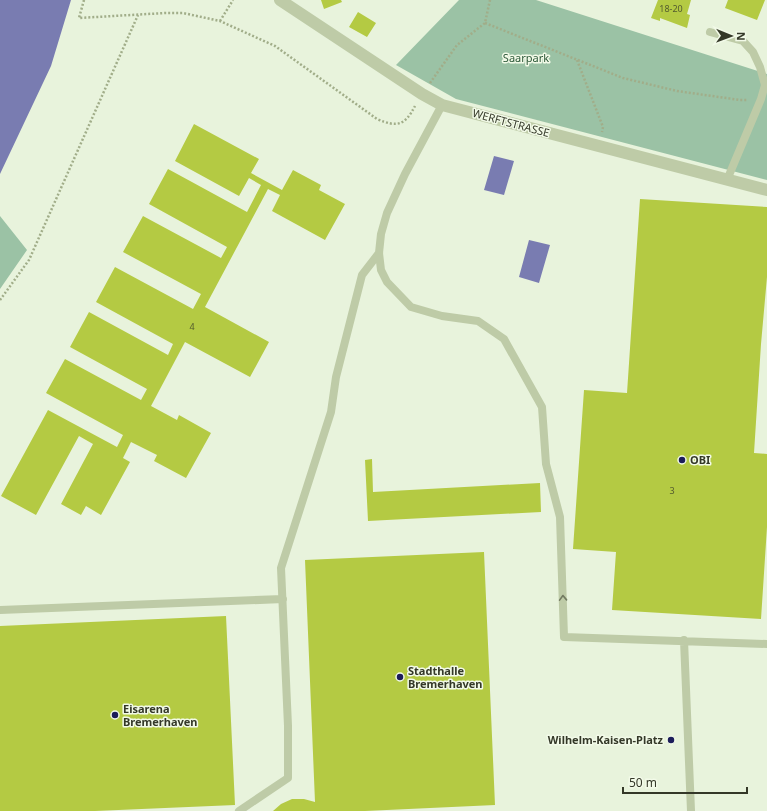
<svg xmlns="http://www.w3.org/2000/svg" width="767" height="811" font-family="'Noto Sans',sans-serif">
<rect width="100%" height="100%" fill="#e8f3dc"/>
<!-- green -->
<path fill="#9bc2a5" d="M459,0H536L767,74V180L456,99L396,65Z
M0,216L27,250L0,289Z"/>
<!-- water -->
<path fill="#797cb1" d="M0,0H71L51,66L0,174Z
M494,156L514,161L504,195L484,190Z
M529,240L550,245L539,283L519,277Z"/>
<!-- building -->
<path fill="#b4ca43" d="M321,0H341L342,2L324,9Z
M658,0H691L687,14L690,15L687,28L660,18V21L651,18Z
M728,0H765L757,20L725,8Z
M358,12L376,23L367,37L349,27Z
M194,124L259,159L251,173L282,190L293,170L321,185L319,190L345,204L325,240L272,211L280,195L268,189L205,307L269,342L250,377L185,342L151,406L177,420L179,415L211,433L186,478L154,461L157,455L131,442L123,458L130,462L101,515L86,506L81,515L61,504L93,444L79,436L36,515L1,496L48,410L117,447L123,435L46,393L65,359L141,400L147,389L70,347L89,312L168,355L173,344L96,302L115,267L193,309L201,294L123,252L143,216L221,258L227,247L149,204L168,169L247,212L261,185L249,178L239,196L175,161Z
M640,199L767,207V277L761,344L754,453L767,454V527L761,619L612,610L616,552L573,549L584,390L627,393Z
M372,459L373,492L540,483L541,512L368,521L365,460Z
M484,552L495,805L365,811H273L281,804L292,799H304L315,802L305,560Z
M226,616L235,805L95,811H0V626Z"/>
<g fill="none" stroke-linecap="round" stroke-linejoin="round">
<!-- path -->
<path stroke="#a1ad89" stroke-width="2.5" stroke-dasharray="2 2" stroke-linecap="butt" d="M84,0L79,18L165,13H183L220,21L275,46L377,119C398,128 405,125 415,106
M220,21L233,0
M485,23L623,78L677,91L740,100H748
M577,60L603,127L602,132
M430,83L457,45L485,23L490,0
M0,300L29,260L138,15"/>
<!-- lane -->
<path stroke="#becba7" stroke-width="8" d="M710,32L743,41L753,52L760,67L765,85L761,99L727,180
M442,105L405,174L387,213L381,234L379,253L381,270L387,282L411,307L442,316L478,321L504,339L542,407L546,464L560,517L564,637L767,644
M0,610L283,599
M684,640L691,811
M239,811L288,778V726L281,568L331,412L336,377L362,275L379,253"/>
<!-- street -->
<path stroke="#becba7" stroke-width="12" d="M280,0L422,94L442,105L767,190"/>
</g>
<!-- one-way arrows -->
<defs><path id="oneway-chevron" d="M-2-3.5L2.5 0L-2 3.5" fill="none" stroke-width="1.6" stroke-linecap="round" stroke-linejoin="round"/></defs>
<use stroke="#727a61" href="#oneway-chevron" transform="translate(563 598) rotate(-92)"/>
<!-- markers -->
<g fill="#1c1d5a" stroke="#f2fae8" stroke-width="1.5">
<circle cx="682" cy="460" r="4"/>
<circle cx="400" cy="677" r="4"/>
<circle cx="115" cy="715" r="4"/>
<circle cx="671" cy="740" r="4"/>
</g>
<g text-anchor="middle" stroke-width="3" stroke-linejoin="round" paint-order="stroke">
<!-- number labels -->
<g font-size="9" fill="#545c2f">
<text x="671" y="12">18-20</text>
<text x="192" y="330">4</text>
<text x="672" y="494">3</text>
</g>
<!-- park labels -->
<g font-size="11" fill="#2b5737" stroke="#f2fae8">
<text x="526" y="62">Saarpark</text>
</g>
<!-- street labels -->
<g font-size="11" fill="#343828" stroke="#f2fae8">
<text transform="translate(511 123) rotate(15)" y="4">WERFTSTRASSE</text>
</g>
<!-- poi labels -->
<g font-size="11" font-weight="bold" fill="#343828" stroke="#f2fae8" text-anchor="start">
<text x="690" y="464">OBI</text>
<text x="408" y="675">Stadthalle<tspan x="408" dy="13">Bremerhaven</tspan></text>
<text x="123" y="713">Eisarena<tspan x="123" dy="13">Bremerhaven</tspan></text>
<text x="663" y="744" text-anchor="end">Wilhelm-Kaisen-Platz</text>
</g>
</g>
<!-- north arrow -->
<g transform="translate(731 36) rotate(91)" stroke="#f2fae8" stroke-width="3" paint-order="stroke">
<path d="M0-3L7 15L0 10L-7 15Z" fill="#343828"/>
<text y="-6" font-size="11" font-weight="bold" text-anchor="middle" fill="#343828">N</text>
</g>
<!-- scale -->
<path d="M623 787v6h124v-6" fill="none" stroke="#343828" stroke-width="2"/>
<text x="629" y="787" font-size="12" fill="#343828" stroke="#f2fae8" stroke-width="3" paint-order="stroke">50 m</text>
</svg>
